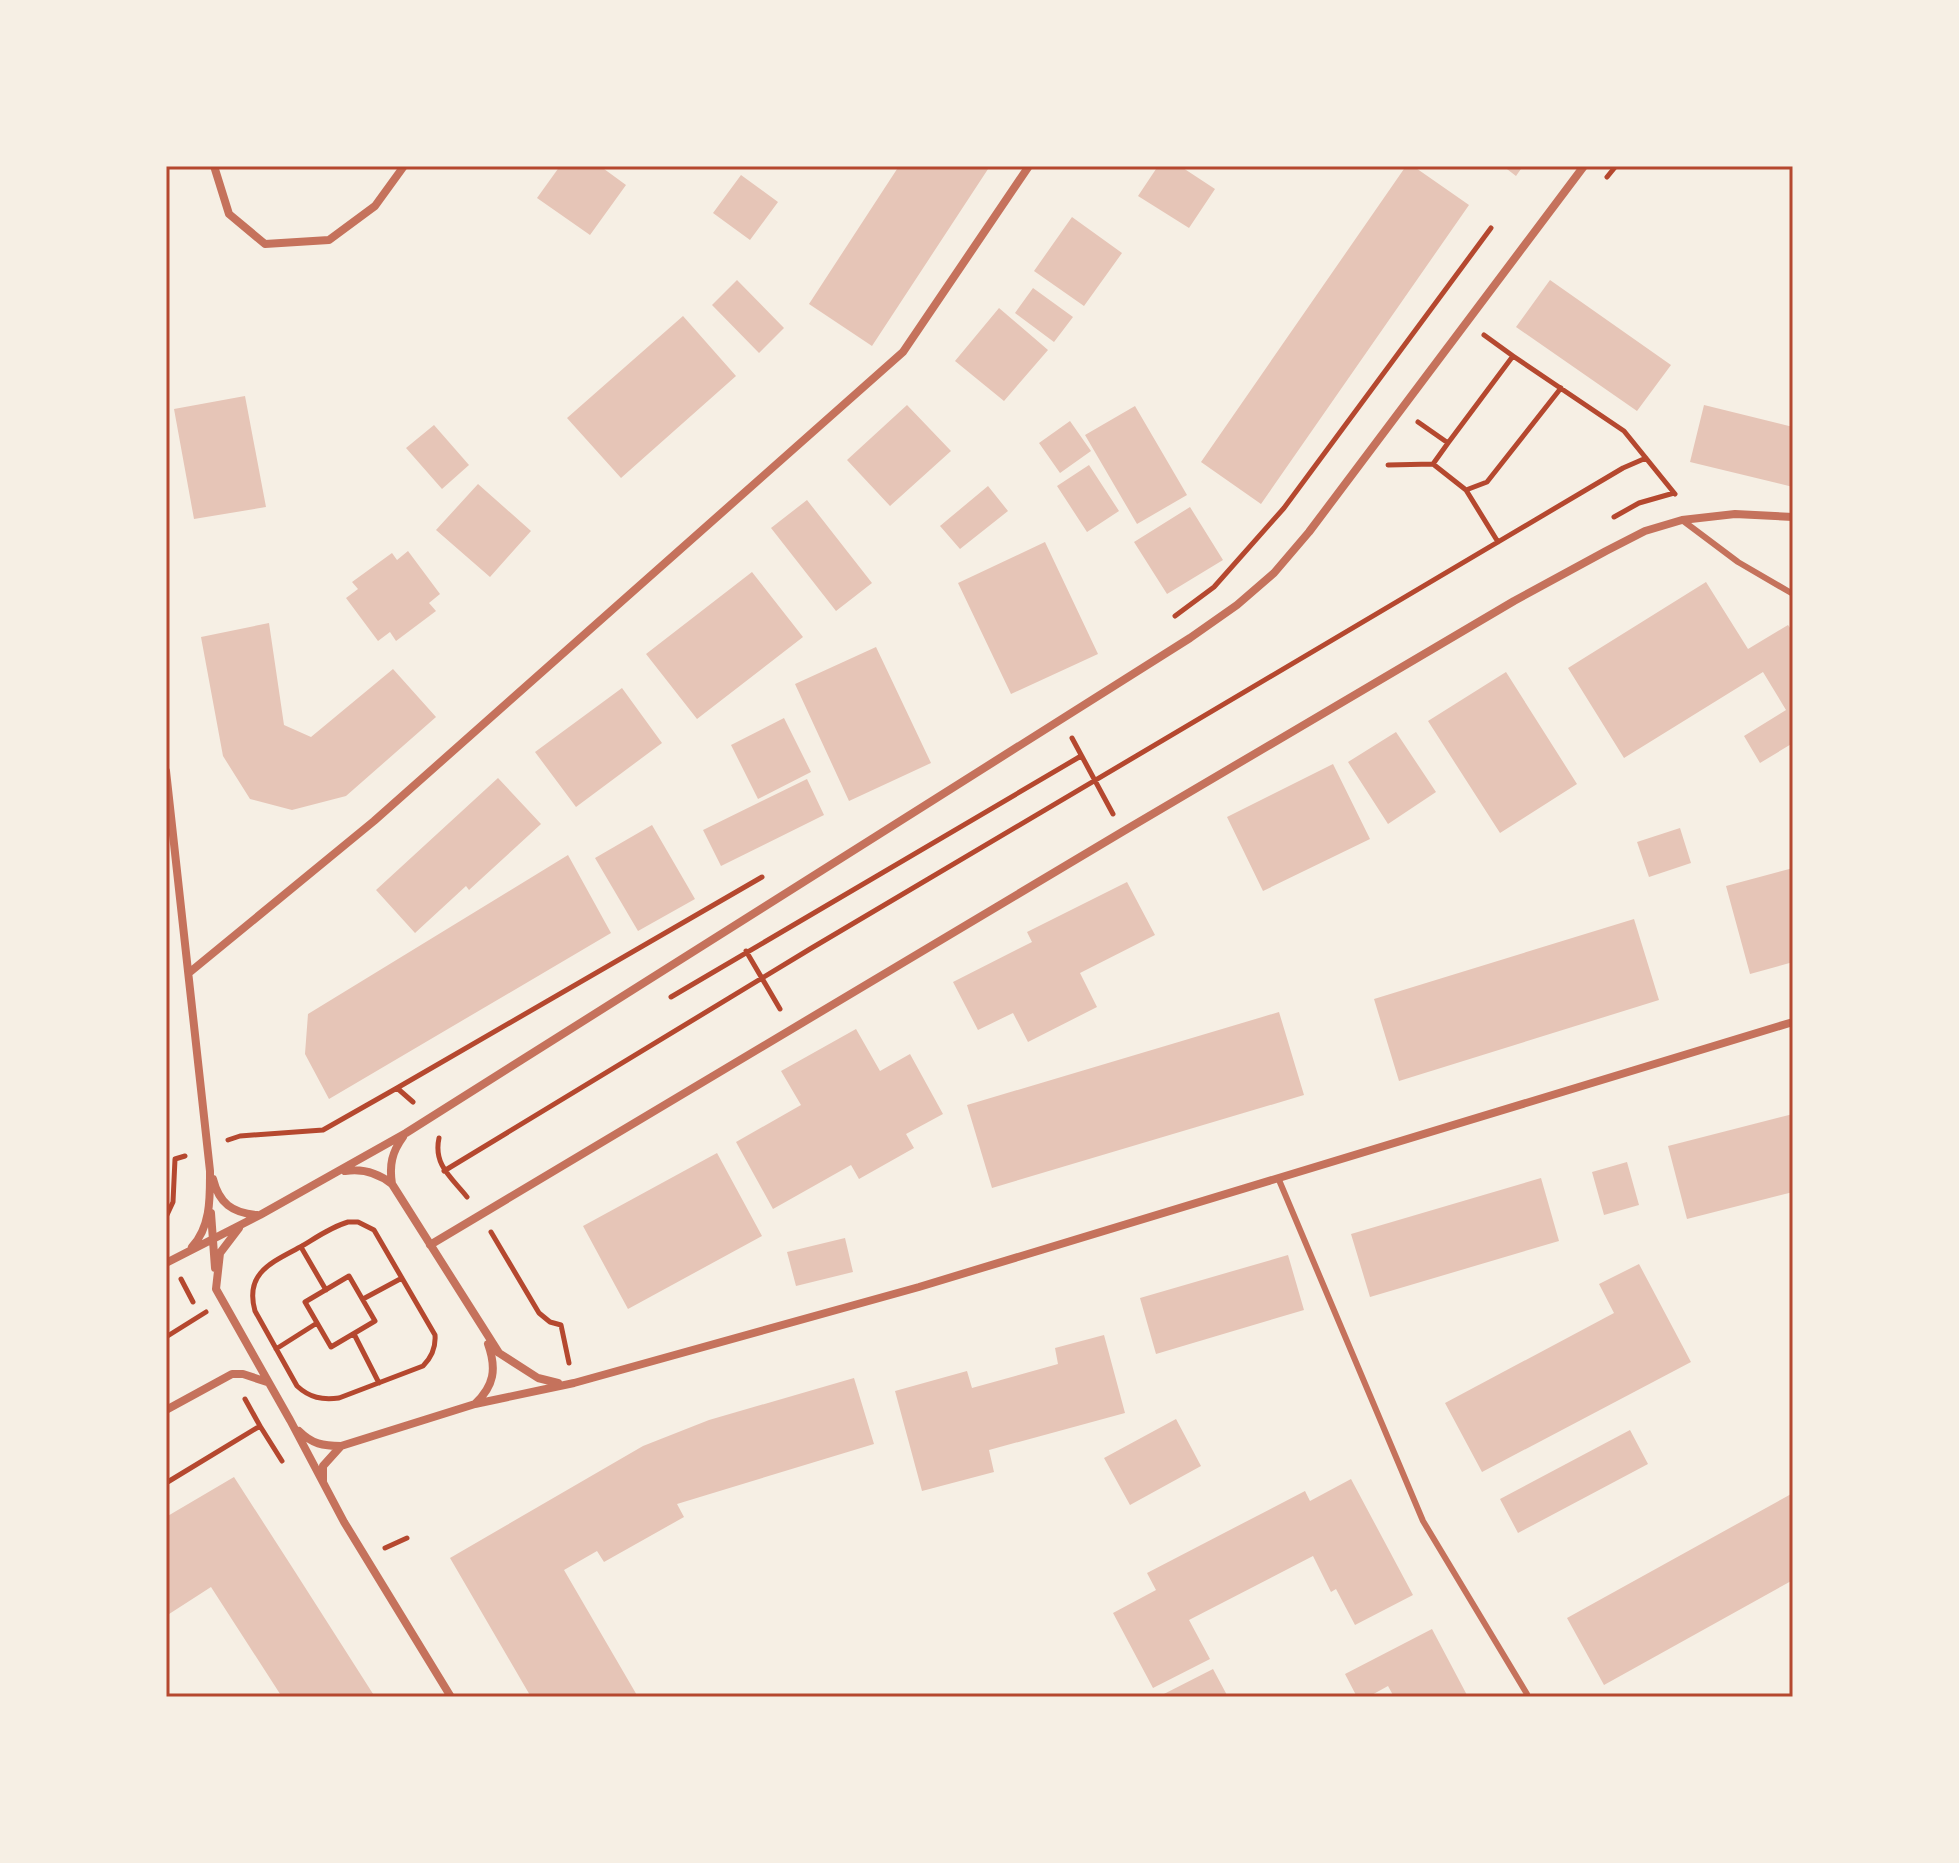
<svg xmlns="http://www.w3.org/2000/svg" width="1959" height="1863" font-family="'Source Serif 4',serif">
<rect width="100%" height="100%" fill="#f6efe4"/>
<!-- building -->
<path fill="#e6c5b7" d="M560,166H600L626,185L590,235L537,198Z
M899,166H990L872,346L809,304Z
M1158,166H1180L1215,189L1189,228L1138,196Z
M1406,166H1413L1469,205L1261,504L1201,462Z
M1503,166H1523L1516,176Z
M741,175L778,202L750,240L713,213Z
M1072,217L1122,253L1084,306L1034,271Z
M737,280L784,328L759,353L712,305Z
M1550,280L1671,365L1637,411L1516,327Z
M1033,288L1073,317L1054,342L1015,313Z
M999,308L1048,350L1004,401L955,361Z
M683,316L736,376L621,478L567,418Z
M245,396L266,507L194,519L174,409Z
M907,405L951,451L890,506L847,460Z
M1704,405L1793,427V487L1690,462Z
M1135,406L1187,495L1137,524L1085,435Z
M1070,421L1091,451L1060,473L1039,443Z
M434,425L469,465L442,489L406,448Z
M1089,465L1119,511L1087,532L1057,486Z
M478,484L531,531L490,577L436,530Z
M988,486L1008,511L960,549L940,526Z
M807,500L872,583L836,611L771,528Z
M1190,507L1223,560L1167,594L1134,542Z
M1045,542L1098,654L1011,694L958,583Z
M408,551L440,594L429,603L436,611L396,641L390,632L378,641L346,598L358,589L352,582L392,553L397,560Z
M752,572L803,637L697,719L646,654Z
M1706,582L1748,649L1788,625L1793,632V743L1760,763L1744,736L1786,710L1763,672L1624,758L1568,668Z
M269,623L284,725L311,737L393,669L436,717L346,796L292,810L250,799L223,756L201,637Z
M876,647L931,763L849,801L795,684Z
M1506,672L1577,784L1500,833L1428,721Z
M622,688L662,743L576,807L535,752Z
M784,718L811,772L758,799L731,745Z
M1396,732L1436,792L1388,824L1348,762Z
M1333,764L1370,839L1263,891L1227,817Z
M498,778L541,824L469,890L466,886L415,933L376,890Z
M807,779L824,815L721,866L703,830Z
M652,825L695,899L638,931L595,858Z
M1680,828L1691,863L1649,877L1637,842Z
M568,855L611,933L329,1099L305,1054L308,1014Z
M1793,868V962L1750,974L1726,886Z
M1127,882L1155,935L1080,973L1097,1007L1028,1042L1013,1013L978,1030L953,982L1032,942L1027,932Z
M1634,919L1659,1000L1399,1081L1374,999Z
M1279,1012L1304,1095L992,1188L967,1105Z
M856,1029L880,1071L910,1054L943,1114L906,1134L914,1148L859,1179L851,1165L773,1209L736,1142L801,1105L781,1071Z
M1793,1114V1192L1687,1219L1668,1146Z
M717,1153L762,1236L628,1309L583,1226Z
M1627,1162L1639,1205L1604,1215L1592,1172Z
M1541,1178L1559,1241L1370,1297L1351,1234Z
M845,1238L853,1272L796,1286L787,1252Z
M1288,1255L1304,1310L1156,1354L1140,1298Z
M1639,1264L1691,1362L1482,1472L1445,1403L1614,1313L1599,1284Z
M1104,1335L1125,1413L989,1450L994,1472L922,1491L895,1391L967,1371L972,1388L1058,1364L1055,1348Z
M854,1378L874,1444L677,1504L684,1517L604,1562L597,1551L564,1570L638,1697H531L450,1558L643,1446L709,1420Z
M1176,1419L1201,1466L1130,1505L1104,1458Z
M1630,1430L1648,1464L1518,1533L1500,1499Z
M234,1477L292,1567L375,1697H282L211,1587L166,1616V1517Z
M1351,1479L1413,1595L1355,1625L1336,1589L1331,1592L1313,1556L1189,1620L1210,1659L1153,1688L1113,1613L1156,1590L1147,1573L1305,1491L1310,1501Z
M1793,1493V1580L1604,1685L1567,1618Z
M1432,1629L1468,1697H1394L1388,1686L1368,1697H1357L1345,1674Z
M1213,1669L1228,1697H1158Z"/>
<g fill="none" stroke-linecap="round" stroke-linejoin="round">
<!-- path -->
<path stroke="#b5482f" stroke-width="5" d="M1607,177L1616,166
M1513,356L1624,431L1675,494
M1418,422L1448,443L1513,356L1484,335
M1433,464L1448,443
M1388,465L1433,464L1466,490L1487,482L1561,388
M1466,490L1498,542
M1614,517L1639,503L1674,493
M1175,616L1214,587L1284,508L1491,228
M1072,738L1113,814
M746,951L780,1009
M671,997L1081,756
M397,1088L762,877
M439,1138C433,1165 452,1178 467,1197
M228,1140L240,1136L323,1130L397,1088L413,1102
M444,1171L810,949L1623,468L1646,458
M166,1217L173,1202L175,1159L185,1156
M348,1222H358L374,1230L435,1335C436,1348 432,1357 423,1366L339,1398C322,1400 310,1398 297,1386L255,1311C244,1272 273,1262 302,1246C317,1237 331,1227 348,1222Z
M491,1232L539,1313L550,1322L561,1325L569,1363
M301,1247L326,1290
M349,1276L375,1321L331,1347L305,1302Z
M181,1279L193,1302
M363,1299L402,1278
M354,1334L379,1383
M166,1337L206,1312
M276,1349L317,1323
M245,1399L260,1426
M166,1483L260,1426L282,1461
M385,1548L407,1538"/>
<!-- service -->
<path stroke="#c5725c" stroke-width="6" d="M1682,520L1738,562L1793,594
M1279,1180L1423,1521L1527,1694"/>
<!-- minor -->
<path stroke="#c5725c" stroke-width="8" d="M214,166L229,214L265,244L329,240L375,206L404,166
M166,771L210,1171C210,1198 211,1226 192,1247
M190,972L374,821L903,352L1029,166
M345,1171C363,1168 378,1173 392,1184L499,1353L538,1378L558,1383
M213,1179C219,1203 232,1213 257,1215
M392,1184C389,1165 392,1152 403,1137
M211,1213L215,1268
M239,1228L220,1253L216,1289L290,1420
M430,1245L1122,832L1514,601L1606,551L1645,531L1682,520L1735,514L1793,517
M166,1263L260,1215L406,1133L1190,638L1237,605L1274,573L1309,532L1584,166
M475,1404L574,1383L919,1287L1793,1022
M166,1410L232,1374H243L267,1382
M289,1418L344,1522L451,1697
M299,1431C312,1444 323,1446 341,1446
M323,1482V1466L341,1446L475,1404C494,1386 497,1369 488,1344"/>
</g>
<!-- border -->
<rect width="1959" height="1863" fill="none" stroke="#f6efe4" stroke-width="336"/>
<rect x="168" y="168" width="1623" height="1527" fill="none" stroke="#b5482f" stroke-width="3"/>
</svg>
